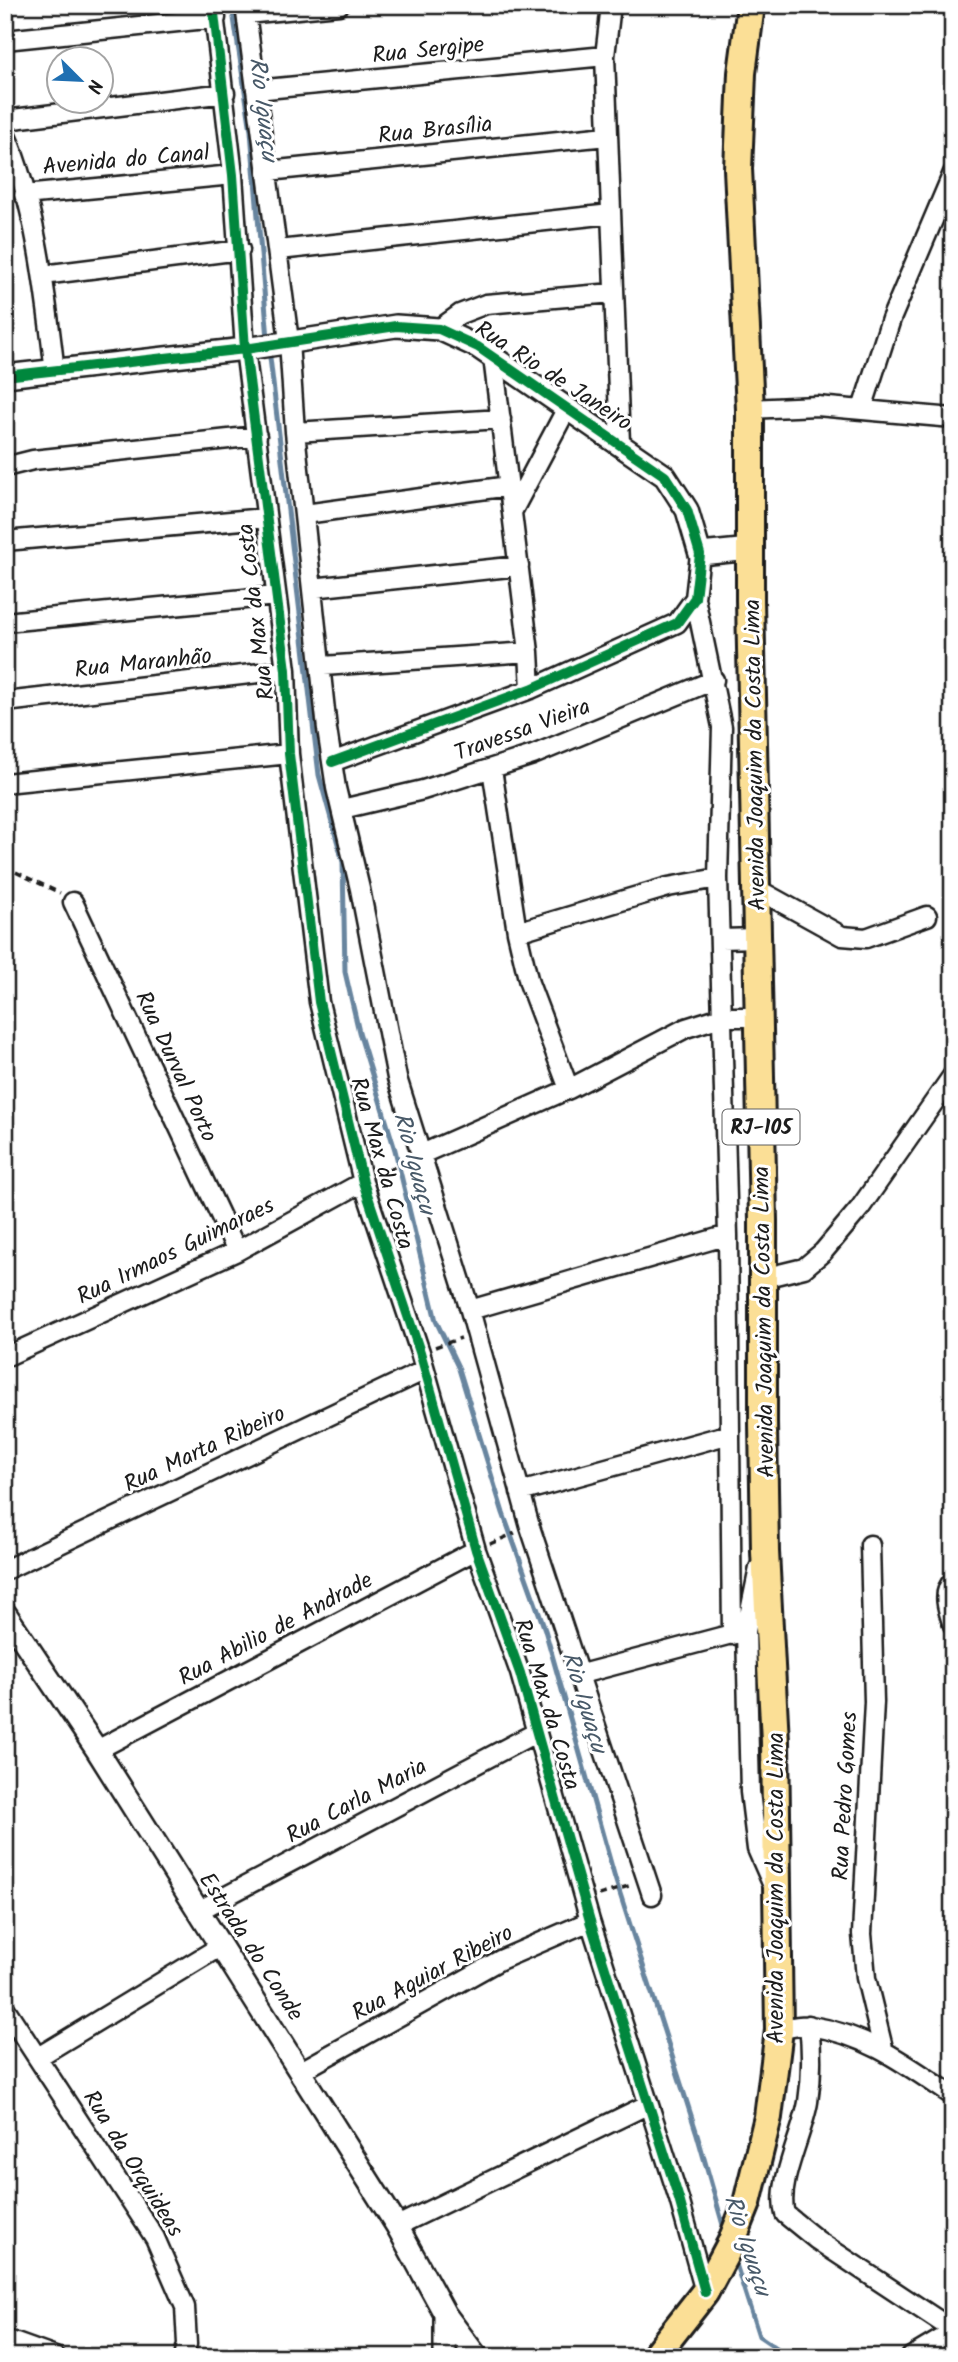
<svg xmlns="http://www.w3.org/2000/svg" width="958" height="2362" font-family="Kalam,sans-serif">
<rect width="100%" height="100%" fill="#fff"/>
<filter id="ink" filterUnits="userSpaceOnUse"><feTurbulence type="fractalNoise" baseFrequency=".0143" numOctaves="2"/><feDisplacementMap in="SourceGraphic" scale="14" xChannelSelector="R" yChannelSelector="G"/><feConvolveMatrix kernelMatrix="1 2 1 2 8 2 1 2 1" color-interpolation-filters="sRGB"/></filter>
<g filter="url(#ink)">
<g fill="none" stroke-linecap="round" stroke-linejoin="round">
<!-- stream -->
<path stroke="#68859f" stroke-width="5" d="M232,5L251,131L268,339
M269,349L319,775L343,862L345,972L359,1032L395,1150L436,1321L459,1369L503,1513L545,1630L615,1878L697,2134L725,2232
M734,2258L759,2336L790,2357"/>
<defs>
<path id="minor" d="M213,5L233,175L245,349L286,670L289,754L319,1002L363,1182L420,1352L476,1550L520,1673L590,1921L679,2199L705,2292
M245,5L289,341L295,432L327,729L336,788L360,889L397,1078L470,1310L530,1527L652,1895
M611,5L605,56L620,443
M246,14L339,5
M5,40L216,18
M256,90L605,56
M5,120L225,93
M5,133C36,204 46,296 55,372
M268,171L607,136
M24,195L233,175
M279,250L611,214
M43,275L240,250
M439,329L460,314L486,304L613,293
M493,357L529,652L531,689
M750,409L817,406L953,418
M862,409L891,319L953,173
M295,432L501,419
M5,467L33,460L257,436
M512,512L567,408
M305,514L509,486
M5,541L265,518
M312,588L519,566
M695,598L722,727L718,878L728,1235L732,1635
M5,622L276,596
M323,666L529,652
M5,702L286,670
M332,762L531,689L677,623L695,598L700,554
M492,769L517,932L529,983L569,1089
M5,783L289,754
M342,809L423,790L533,755L714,680
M757,889L842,936L866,938L927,916
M73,902L237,1251
M517,932L668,887L718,878
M720,939L758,938
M422,1154L569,1089L686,1028L721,1017H758
M763,1278L804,1268L823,1252L860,1208L953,1075
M470,1310L728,1235
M5,1357L237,1251L363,1182
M520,1492L730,1434
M870,1545L874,1702L862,1934L866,1978L883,2048
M759,1568L746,1631L750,1792L757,1849L774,1888
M5,1570L425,1370
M953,1581C941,1593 948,1611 953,1625
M581,1674L743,1631
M97,1750L476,1550
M198,1911L537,1732
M5,2008L155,2238L185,2307L187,2344L184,2357
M809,2025C812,2051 812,2076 808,2102C803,2134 776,2184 785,2214L817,2240L953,2330
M779,2030C789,2028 802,2024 811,2026C868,2035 907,2065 953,2096
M38,2057L221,1946
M301,2071L500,1960L590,1921
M397,2226L647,2105
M5,2339L55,2357
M911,2357L953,2332"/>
<path id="tertiary" d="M5,376L245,349L396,326L439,329L478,347L665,476L687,510L700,554L751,549
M5,1613L97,1750L397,2226L445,2314L477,2357
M445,2314V2357"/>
<path id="primary" d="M654,2357L705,2292L731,2243L747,2203L768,2117L779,2030L775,1741L765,1552L763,1423V1220L750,600V409L738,169L742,73L751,5"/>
</defs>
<!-- minor casing -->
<use href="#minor" stroke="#1c1c1c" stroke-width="23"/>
<!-- tertiary casing -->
<use href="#tertiary" stroke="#1c1c1c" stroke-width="26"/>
<!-- primary casing -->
<use href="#primary" stroke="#1c1c1c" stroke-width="32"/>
<!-- path -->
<path stroke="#1c1c1c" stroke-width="3.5" stroke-dasharray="7 5" stroke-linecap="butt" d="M5,867L60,893
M377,1175L408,1161
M435,1347L461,1338
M490,1544L515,1533
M599,1895L632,1885"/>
<!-- minor -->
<use href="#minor" stroke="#fff" stroke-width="18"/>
<!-- tertiary -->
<use href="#tertiary" stroke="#fff" stroke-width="21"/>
<!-- primary -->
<use href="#primary" stroke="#fbdf96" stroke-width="26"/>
<defs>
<path id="cycleway" d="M213,5L233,175L245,349L286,670L289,754L319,1002L363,1182L420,1352L476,1550L520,1673L590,1921L679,2199L705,2292
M5,376L245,349L396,326L439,329L478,347L665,476L687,510L700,554L695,598L677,623L531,689L332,762"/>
</defs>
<!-- cycleway casing -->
<use href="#cycleway" stroke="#fff" stroke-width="15"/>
<!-- cycleway -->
<use href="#cycleway" stroke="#00873e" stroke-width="10"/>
</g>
</g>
<g text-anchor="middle" stroke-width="6" stroke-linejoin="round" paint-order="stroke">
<!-- shield labels -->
<rect fill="#fff" stroke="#606060" stroke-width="2" x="722.5" y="1109.5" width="77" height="35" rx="5"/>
<g font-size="21" font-weight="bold" fill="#1c1c1c">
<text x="761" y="1134">RJ-105</text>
</g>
<!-- street labels -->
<g font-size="23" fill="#1c1c1c" stroke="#fff">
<text transform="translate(428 49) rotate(-6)" y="8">Rua Sergipe</text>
<text transform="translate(435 129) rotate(-6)" y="8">Rua Brasília</text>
<text transform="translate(126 159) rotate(-5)" y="8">Avenida do Canal</text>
<text transform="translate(554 375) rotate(33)" y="8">Rua Rio de Janeiro</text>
<text transform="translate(255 612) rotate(-97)" y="8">Rua Max da Costa</text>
<text transform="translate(143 662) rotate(-6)" y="8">Rua Maranhão</text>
<text transform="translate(522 729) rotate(-20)" y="8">Travessa Vieira</text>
<text transform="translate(754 755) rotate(-91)" y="8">Avenida Joaquim da Costa Lima</text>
<text transform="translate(177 1066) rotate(65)" y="8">Rua Durval Porto</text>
<text transform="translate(383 1163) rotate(74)" y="8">Rua Max da Costa</text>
<text transform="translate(175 1250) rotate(-26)" y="8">Rua Irmaos Guimaraes</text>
<text transform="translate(763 1322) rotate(-91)" y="8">Avenida Joaquim da Costa Lima</text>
<text transform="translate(204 1448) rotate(-25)" y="8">Rua Marta Ribeiro</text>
<text transform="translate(275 1628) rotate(-28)" y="8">Rua Abilio de Andrade</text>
<text transform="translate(548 1704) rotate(73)" y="8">Rua Max da Costa</text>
<text transform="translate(844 1796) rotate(-87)" y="8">Rua Pedro Gomes</text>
<text transform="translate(356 1800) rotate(-28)" y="8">Rua Carla Maria</text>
<text transform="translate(775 1888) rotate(-90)" y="8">Avenida Joaquim da Costa Lima</text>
<text transform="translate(252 1946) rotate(57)" y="8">Estrada do Conde</text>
<text transform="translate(432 1972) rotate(-28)" y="8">Rua Aguiar Ribeiro</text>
<text transform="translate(134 2163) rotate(58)" y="8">Rua da Orquideas</text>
</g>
<!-- water labels -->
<g font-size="24" font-style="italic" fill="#485968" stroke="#fff">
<text transform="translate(264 109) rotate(83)" y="8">Rio Iguaçu</text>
<text transform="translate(415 1163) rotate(75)" y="8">Rio Iguaçu</text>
<text transform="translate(585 1702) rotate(73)" y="8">Rio Iguaçu</text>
<text transform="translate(748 2245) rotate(72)" y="8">Rio Iguaçu</text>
</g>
</g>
<!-- margin -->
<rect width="958" height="2362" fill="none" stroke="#fff" stroke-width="28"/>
<rect x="14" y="14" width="930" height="2334" fill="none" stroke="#1c1c1c" stroke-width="2.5" filter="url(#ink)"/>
<!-- north arrow -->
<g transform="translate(80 80) rotate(114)"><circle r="33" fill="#ffffff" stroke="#a4a4a4" stroke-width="2"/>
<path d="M0-5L12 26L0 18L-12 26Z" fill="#1f6fb2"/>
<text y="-10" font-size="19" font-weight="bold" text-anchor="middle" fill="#1c1c1c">N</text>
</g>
</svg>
